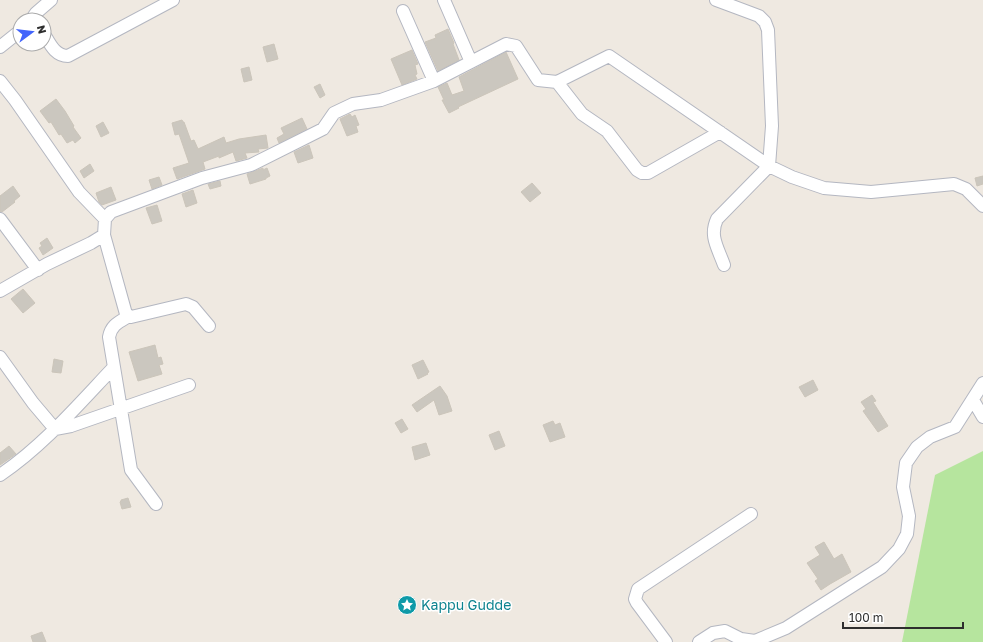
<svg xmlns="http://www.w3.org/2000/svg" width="983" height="642" font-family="'Golos Text',sans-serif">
<rect width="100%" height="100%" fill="#efe9e1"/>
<!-- green -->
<path fill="#b6e59e" d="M983,451V642H902L935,475Z"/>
<!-- building -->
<path fill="#cbc7bf" stroke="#cbc5ba" d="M448,29L454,43L453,44L459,60L438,71L425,42L436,38L435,35Z
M274,44L278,59L267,62L263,47Z
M412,50L418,64L415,65L417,74L415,75L417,79L402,85L391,59Z
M506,52L518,79L458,107L459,108L449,113L442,100H444L438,87L447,83L452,95L464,91L459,77Z
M249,67L252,80L244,82L241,69Z
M320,84L325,95L320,98L314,87Z
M56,99L65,111L74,126L73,127L81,138L75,143L73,140L67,143L61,134L59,135L51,122L49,123L40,111Z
M350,114L352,117L355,115L359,125L356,126L358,132L347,136L340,119Z
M302,118L307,129L279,143L277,138L284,134L281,128Z
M182,120L183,122H184L191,141L194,140L198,149L224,137L226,143L239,139L266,135L268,148L258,149L259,152L245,153L247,158L236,161L233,152L219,158V156L203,162L205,169L177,179L173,168L189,163L179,134L175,135L172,123Z
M103,122L109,133L101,137L96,126Z
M309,145L313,158L298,163L294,152Z
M90,164L94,171L84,178L80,171Z
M263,168V170L267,168L270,176L266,178V179L250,184L247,174Z
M983,176V184L977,186L975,178Z
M159,177L162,185L152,189L149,180Z
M220,181L221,186L210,189L208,184Z
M532,183L541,193L530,202L521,192Z
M13,186L20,196L14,201L15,202L2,212H0V196Z
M111,187L116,200L102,205L99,202L96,193Z
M193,190L197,203L186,207L182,194Z
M157,205L162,221L152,224L146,208Z
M47,238L53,248L43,255L39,248L42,246L40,243Z
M23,289L35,303L23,313L11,299Z
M155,345L158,358L161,357L163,364L159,365L162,374L138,381L129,352Z
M54,359L63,361L61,373L52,372Z
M423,360L429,372L427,373L428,374L418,379L412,365Z
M813,380L818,390L805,397L799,387Z
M440,386L447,396L452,411L439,415L434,400L417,412L412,405Z
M872,395L876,401L873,402L888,426L878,432L863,411L866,409L861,402Z
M402,419L408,429L401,433L395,423Z
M553,421L555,425L560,423L565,437L550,442L543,425Z
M499,431L505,446L495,450L489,435Z
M426,443L430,455L415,460L412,447Z
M9,446L16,454L0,465V453Z
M128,498L131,507L122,509L120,502L121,501V500Z
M824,542L834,559L842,554L851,572L830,584L821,590L815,581L818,579L807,563L820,555L815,547Z
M42,632L46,642H33L31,636Z"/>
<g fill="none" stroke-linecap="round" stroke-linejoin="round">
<defs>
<path id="minor" d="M444,0L471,62
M716,0L759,16L765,22L768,30L772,126L769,166L717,219C709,236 718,248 724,265
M403,11L434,81
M31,20L36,13L51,0
M44,34C50,44 55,56 68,56L173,0
M0,47L20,31
M0,81L15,100L79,192L105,219
M557,82L582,114L607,131L637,170L642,173H648L720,132
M0,219L38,270
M104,235L126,314L131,317L186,304L193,307L209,326
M0,291L47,264L91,243L104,235L105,219L111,212L202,178L251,165L323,129L334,113L353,104L381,100L434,81L506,44L516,46L538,80L557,82L609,56L769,166L792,177L824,188L871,192L954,184L966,189L983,206
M129,316C119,322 111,325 109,337L131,470L156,504
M0,357L33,403L55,429L71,426L189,385
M973,400L983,417
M0,475C43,446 78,405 114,367
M666,642L637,603L635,599L638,589L751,514
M699,642L713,633L725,631L741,639L755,641L786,628L882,567L899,549L907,534L909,516L903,487L906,463L917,447L930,437L955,427L983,383"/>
</defs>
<!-- minor casing -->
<use href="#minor" stroke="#b4b7c1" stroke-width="14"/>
<!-- minor -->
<use href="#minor" stroke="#fff" stroke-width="12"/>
</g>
<!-- icons -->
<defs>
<symbol id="sight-disc" viewBox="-11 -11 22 22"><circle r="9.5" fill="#0f9aa8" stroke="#fff"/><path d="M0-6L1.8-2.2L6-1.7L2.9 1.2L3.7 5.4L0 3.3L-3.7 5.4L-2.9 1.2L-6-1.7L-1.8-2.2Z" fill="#fff"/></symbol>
</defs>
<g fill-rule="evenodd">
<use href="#sight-disc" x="396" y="594" width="22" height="22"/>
</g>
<g text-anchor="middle" stroke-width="3" stroke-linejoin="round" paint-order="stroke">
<!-- culture labels -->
<g font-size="14" fill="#0d838f" stroke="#fff" text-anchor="start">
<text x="421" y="610">Kappu Gudde</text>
</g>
</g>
<!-- north arrow -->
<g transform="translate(32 32) rotate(75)"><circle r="19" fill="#ffffff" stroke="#ababab"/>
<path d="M0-3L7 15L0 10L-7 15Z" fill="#4264fb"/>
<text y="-6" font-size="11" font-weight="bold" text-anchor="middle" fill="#2e2e2e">N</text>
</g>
<!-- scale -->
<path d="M843 622v6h120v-6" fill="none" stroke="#2e2e2e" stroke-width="2"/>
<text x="849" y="622" font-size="12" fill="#2e2e2e" stroke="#ffffff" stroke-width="3" paint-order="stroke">100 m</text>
</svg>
